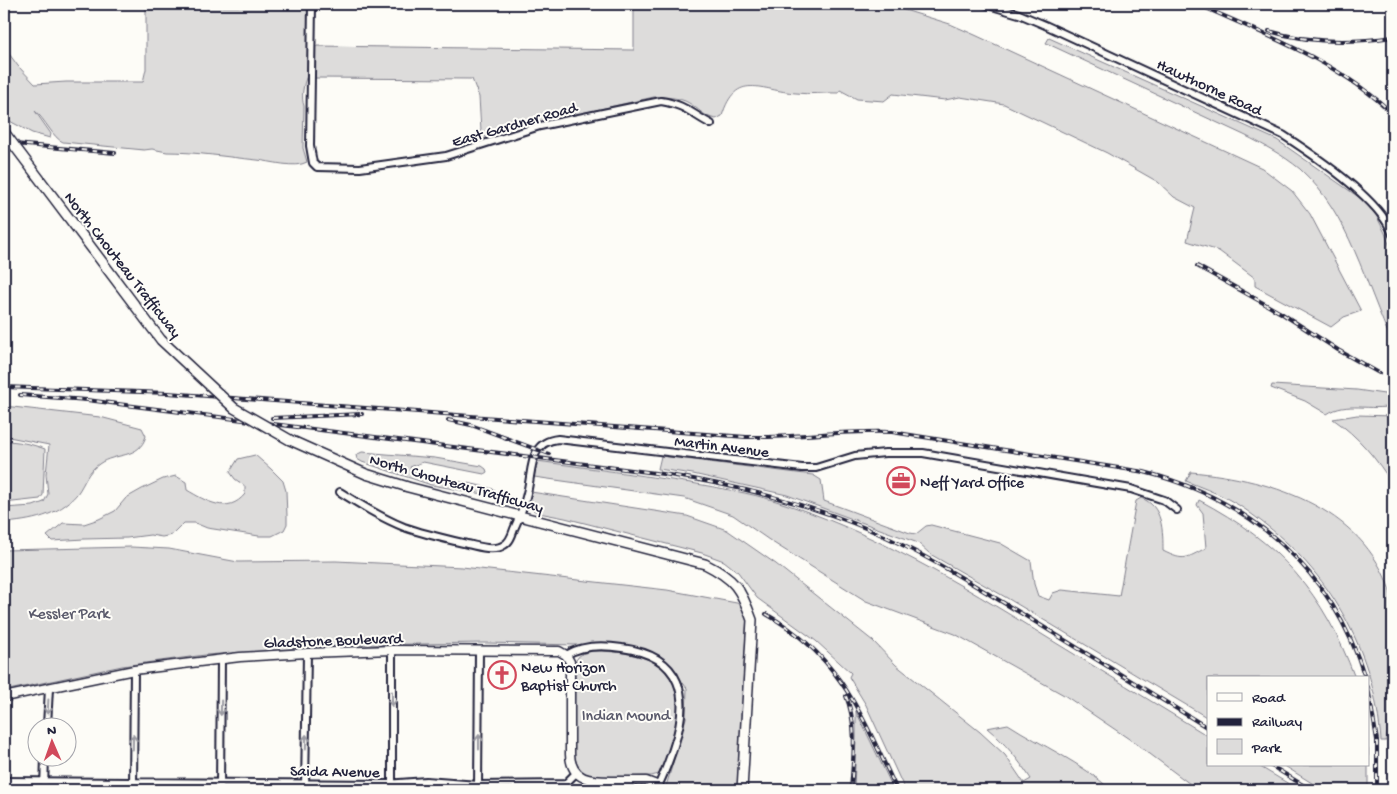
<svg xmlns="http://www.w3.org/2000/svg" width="1397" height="794" font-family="'Gochi Hand',sans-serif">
<rect width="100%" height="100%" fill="#fdfcf7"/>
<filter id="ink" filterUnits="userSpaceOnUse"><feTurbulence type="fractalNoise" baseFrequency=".02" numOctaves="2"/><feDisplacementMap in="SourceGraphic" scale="10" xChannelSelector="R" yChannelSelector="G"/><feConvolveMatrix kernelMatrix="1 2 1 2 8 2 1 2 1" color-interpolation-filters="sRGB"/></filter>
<g filter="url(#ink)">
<!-- green -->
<path fill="#dddcdb" stroke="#807f8b" d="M309,4L307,76C303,84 301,98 304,106L303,148L307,162C295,169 270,161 257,160C227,157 196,152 167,152L152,149L144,150L63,142C53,138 45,119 35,111L49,131L51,134L50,138L32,133L4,118V47L18,66L35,84L66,82H143L146,69V6H293Z
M634,4H885L950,24L975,35L1262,168L1292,191L1310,214L1361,311L1344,317L1331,327L1255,286V278L1219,251L1187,241L1195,208L1174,197L1158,182L1107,153L1004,104L960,97L945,100L893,94L884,101L857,99L840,90L839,93C825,92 810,95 796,93C761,91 736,70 722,116L716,119C704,117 699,109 689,103C679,97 665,97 654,97L533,124L487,139L481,131L479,97L472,79L314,78L315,46L634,50Z
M1049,38L1277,140L1360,198L1375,213L1385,233L1393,255V344C1365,285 1350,214 1300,169C1283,155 1264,145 1244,135L1046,43Z
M1272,385L1357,390L1391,395L1393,404L1392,406C1371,411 1346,401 1327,414L1305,401L1271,388Z
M4,406L100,417L142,428L146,436C139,460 115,452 99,464C87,472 85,483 77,494C59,516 30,521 4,523V508L33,506L44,502L48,494L46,474L49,445L4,436Z
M1357,415L1393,416V485C1377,459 1358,436 1333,419Z
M4,441C17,441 32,444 45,449L43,495L40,499L4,503Z
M362,452L435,458L482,466L486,469L487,472L484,474L423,462L410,467L412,471C438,480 466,481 493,489L495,491L493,493L489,495L431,485L362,462L357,459L356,455Z
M255,455L271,469L283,481L286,491L287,516V524L284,530L272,536H259L207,528L195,523H184L172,535L162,537L150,535L127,538L84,539L52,541L47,536L63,523L84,524L99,519L115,511L126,498L142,489L163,479L176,476L186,482L187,490C206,501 228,515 245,494V486L235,479L230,472L238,459Z
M661,456L813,475L821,480L824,501L910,533L916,534L926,526L931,525L1000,543L1031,561L1034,584L1038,596L1049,600L1053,593L1062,590L1119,596L1136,501L1141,498C1163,506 1163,531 1163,551C1185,562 1186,558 1206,548L1203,513L1197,505L1199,500C1280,543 1323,592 1355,678H1208V718L1007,598L930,554L918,543L787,495L693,474L658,469Z
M537,461C589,468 640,475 691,483C720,488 749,493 776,501C872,531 959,583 1043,635C1098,669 1153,702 1208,736V765H1257L1299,790H1198L1138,745L1064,695L955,634L866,601L772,542L733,515L684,498L534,477Z
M1191,472C1274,479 1370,510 1393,601C1395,611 1393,624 1393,635C1393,654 1395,673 1393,692C1392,709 1389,725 1386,741H1381C1375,656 1334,578 1266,525C1254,516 1242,506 1228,499C1215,492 1200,487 1186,481Z
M531,492L687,516L727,530L776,564L873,641L896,665L980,732L1005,755L1024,783L1031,779C1018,759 1005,743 987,728L1008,724C1042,746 1081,762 1111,790H905L866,705L849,677L851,673L816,641L757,598L738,572L724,561L702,553L565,518L539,513L533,510L531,502Z
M131,547L169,549L238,562L336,561L462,567L667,590L742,604L747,615L737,790H699L694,787H670L669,790H665L686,718L687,688L662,657L621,646L485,643L353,645L205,655L122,666L4,691V550Z
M593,651C626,651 676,657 678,699C679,724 669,748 661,771L659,774L651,776C636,776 599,779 587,774C579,770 576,763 574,755L575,664C577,654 584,653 593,651Z
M856,711L894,790H854L856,737Z
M1368,749V790H1323L1283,765H1368Z"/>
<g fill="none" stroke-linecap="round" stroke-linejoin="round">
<defs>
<path id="minor" d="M312,4L310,146L313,163L317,167L360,168L446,156L540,126L661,101C686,105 690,113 711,124
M985,4L1019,14L1045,25L1283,135C1314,155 1381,200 1393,235
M340,492C361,505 381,518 404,527C424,534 446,539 467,544C478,546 494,552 504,545C510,542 512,535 514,529C519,518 524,506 527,493C533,471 528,442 558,439L802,468H816L855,456L885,453H923L1131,489L1164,500L1177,510
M566,655C582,645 603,645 622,648C683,656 691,697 673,749C668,763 664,775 657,788
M47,726L49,688
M4,781L386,784L426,781L478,785L565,784L576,773
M44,790L45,756
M133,790L134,670
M220,790L221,659
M305,790L307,653
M392,790V650
M478,790L479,650"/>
<path id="tertiary" d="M4,697L134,670L240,657L307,653L392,650L559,651L566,655L570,662V754C571,782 593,781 614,781C624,781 635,781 646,781L654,784L658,790"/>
<path id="secondary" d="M366,474L408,487L705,564C735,579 741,589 752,620L742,790"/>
</defs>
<!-- minor casing -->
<use href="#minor" stroke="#22223b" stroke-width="10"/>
<!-- tertiary casing -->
<use href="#tertiary" stroke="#22223b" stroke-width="11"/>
<!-- secondary casing -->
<use href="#secondary" stroke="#22223b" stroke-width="12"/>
<!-- minor -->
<use href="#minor" stroke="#fdfcf7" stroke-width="6"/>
<!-- tertiary -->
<use href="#tertiary" stroke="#fdfcf7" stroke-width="8"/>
<!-- secondary -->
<use href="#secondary" stroke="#fdfcf7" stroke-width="9"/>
<defs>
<path id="rail" d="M1197,4C1265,35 1338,61 1393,114
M1269,31C1309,43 1352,43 1393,37
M4,143L115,153
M1197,266L1281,313L1338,350L1379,373
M4,387L168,393L746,437C795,438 843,430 892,432L1144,472C1251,499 1333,571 1365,678
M20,395L87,400L663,474C736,485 807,503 875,532C927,555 975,586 1024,615C1085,653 1147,690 1208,728
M272,418L362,414
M448,420L471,425L549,454
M766,614C840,655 863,718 897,790
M1368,687L1377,740V790
M846,696C858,726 853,759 851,790
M1270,765L1311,790
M1391,790L1393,780"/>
</defs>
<!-- rail casing -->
<use href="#rail" stroke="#22223b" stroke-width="4"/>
<!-- rail -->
<use href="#rail" stroke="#fdfcf7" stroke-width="2" stroke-dasharray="5.5" stroke-linecap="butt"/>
<defs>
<path id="secondary-bridge" d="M4,132L161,340L234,408L290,440L366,474"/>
</defs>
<!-- secondary-bridge casing -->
<use href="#secondary-bridge" stroke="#22223b" stroke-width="12" stroke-linecap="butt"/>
<!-- secondary-bridge -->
<use href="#secondary-bridge" stroke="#fdfcf7" stroke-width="9"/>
</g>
<!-- one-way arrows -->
<defs><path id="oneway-shaft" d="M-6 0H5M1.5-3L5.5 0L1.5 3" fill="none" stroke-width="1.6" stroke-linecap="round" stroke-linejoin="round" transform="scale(1.25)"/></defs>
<g stroke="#9a9aa2">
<use href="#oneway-shaft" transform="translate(392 699) rotate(90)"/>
<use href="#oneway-shaft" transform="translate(48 707) rotate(93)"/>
<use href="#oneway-shaft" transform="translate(221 708) rotate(91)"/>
<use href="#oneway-shaft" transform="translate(133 742) rotate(-89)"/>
<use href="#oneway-shaft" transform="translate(306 742) rotate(-89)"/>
<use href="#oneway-shaft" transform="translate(479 742) rotate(-90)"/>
</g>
</g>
<!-- icons -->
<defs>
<symbol id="office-ring" viewBox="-11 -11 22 22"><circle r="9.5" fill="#fdfcf7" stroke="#d1495b" stroke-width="1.5"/><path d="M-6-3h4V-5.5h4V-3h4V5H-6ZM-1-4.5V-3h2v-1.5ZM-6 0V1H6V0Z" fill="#d1495b"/></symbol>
<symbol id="church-ring" viewBox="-11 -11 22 22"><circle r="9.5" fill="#fdfcf7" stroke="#d1495b" stroke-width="1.5"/><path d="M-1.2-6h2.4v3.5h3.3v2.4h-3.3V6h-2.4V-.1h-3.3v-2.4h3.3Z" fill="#d1495b"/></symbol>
</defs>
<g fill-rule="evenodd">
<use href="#office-ring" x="885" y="465" width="32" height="32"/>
<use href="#church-ring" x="486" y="659" width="32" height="32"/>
</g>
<g text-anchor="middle" stroke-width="4" stroke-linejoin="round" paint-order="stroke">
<!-- street labels -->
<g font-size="16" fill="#22223b" stroke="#fdfcf7">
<text transform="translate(1210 86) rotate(25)" y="6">Hawthorne Road</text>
<text transform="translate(514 123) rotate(-16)" y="6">East Gardner Road</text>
<text transform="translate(124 264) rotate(52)" y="6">North Chouteau Trafficway</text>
<text transform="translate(722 445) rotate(7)" y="6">Martin Avenue</text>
<text transform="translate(457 482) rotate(16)" y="6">North Chouteau Trafficway</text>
<text transform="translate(333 639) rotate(-2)" y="6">Gladstone Boulevard</text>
<text transform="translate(335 770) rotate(1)" y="6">Saida Avenue</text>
</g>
<!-- poi labels -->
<g font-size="16" fill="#22223b" stroke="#fdfcf7" text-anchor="start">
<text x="920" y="487">Neff Yard Office</text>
<text x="521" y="672">New Horizon<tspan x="521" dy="18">Baptist Church</tspan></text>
</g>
<!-- park labels -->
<g font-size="16" fill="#5a5a6b" stroke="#fdfcf7">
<text x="69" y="618">Kessler Park</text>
<text x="626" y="720">Indian Mound</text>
</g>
</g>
<!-- margin -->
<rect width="1397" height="794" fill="none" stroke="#fdfcf7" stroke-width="20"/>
<rect x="10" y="10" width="1377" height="774" fill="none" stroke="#22223b" stroke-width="2" filter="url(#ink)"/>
<!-- legend -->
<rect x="1207" y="676" width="162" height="90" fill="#fdfcf7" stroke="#a5a5ac"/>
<rect x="1217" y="693" width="25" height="8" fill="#fdfcf7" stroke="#a5a5ac"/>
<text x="1252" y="702" font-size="15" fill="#22223b">Road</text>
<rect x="1217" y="718" width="25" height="8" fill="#22223b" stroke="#a5a5ac"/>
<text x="1252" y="726" font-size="15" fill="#22223b">Railway</text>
<rect x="1217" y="739" width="25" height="15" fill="#dddcdb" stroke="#a5a5ac"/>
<text x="1252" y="752" font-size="15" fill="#22223b">Park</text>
<!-- north arrow -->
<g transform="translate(52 742) rotate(358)"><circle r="24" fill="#fdfcf7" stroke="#a5a5ac"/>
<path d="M0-4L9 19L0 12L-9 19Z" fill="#d1495b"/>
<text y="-8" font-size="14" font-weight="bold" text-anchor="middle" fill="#22223b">N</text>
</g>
</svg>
